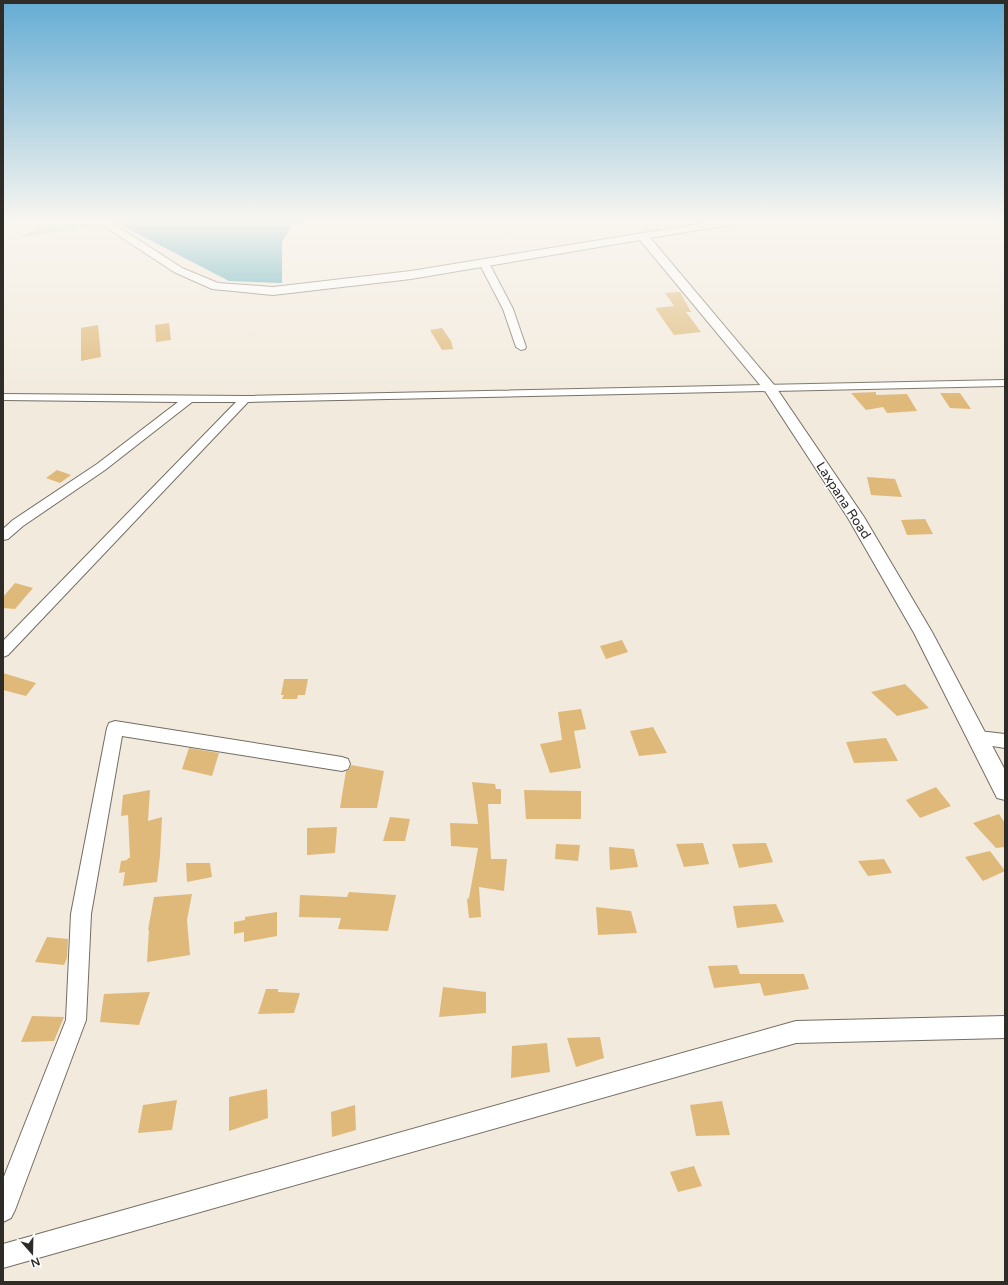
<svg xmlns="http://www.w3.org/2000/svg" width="1008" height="1285" font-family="'Varela Round',sans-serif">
<rect width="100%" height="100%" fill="#f2eadd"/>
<!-- green -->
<path fill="#99dab8" d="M54,222H97L103,225L19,238C30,230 43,229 54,222Z"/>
<!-- water -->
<path fill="#3f9fb3" d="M115,222H312L292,226L282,242V283L229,281Z"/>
<!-- building -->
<path fill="#dfb979" d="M680,292L691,312H686L701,332L674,335L655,308L674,306L665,293Z
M169,323L171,340L156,342L155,325Z
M98,325L101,357L81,361V328Z
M442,328L451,341L453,349L442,350L430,330Z
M876,392V395L907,394L917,411L887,413L883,407L866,410L851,393Z
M940,393H960L971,409L950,408Z
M57,470L71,475L60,483L46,478Z
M867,477L895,479L902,497L871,495Z
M925,519L933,534L907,535L901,520Z
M15,583L33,588L15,609L3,608V597Z
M622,640L628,652L606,659L600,646Z
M3,673L36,683L26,696L3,690Z
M284,679H308L305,695H298L297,699H282L284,695H281Z
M905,684L929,708L897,716L871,692Z
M581,709L586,729L574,731L581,768L550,773L540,744L562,740L558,712Z
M653,727L667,753L639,756L630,731Z
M886,738L898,761L854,763L846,742Z
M189,748L219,753L212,776L182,769Z
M351,765L384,771L377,808H340L346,771L349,770Z
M472,782L495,784L496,789H501V804H488L491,859H507L504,891L479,887L481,917L469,918L467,899L469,898L478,848L451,846L450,823L478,824Z
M936,787L951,806L920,818L906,800Z
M150,790L148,821L162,817L160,856L157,882L123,886L125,872L119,873L121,861L127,860L128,858H130L128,815L121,816L123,795Z
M524,790L581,791V819H526Z
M999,814L1005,823V847L996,848L973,823Z
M390,817L410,819L405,841H383Z
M337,827L335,853L307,855V828Z
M703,843L709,864L684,867L676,844Z
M766,843L773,862L739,868L732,844Z
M556,844L580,845L578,861L555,859Z
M609,847L634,849L638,867L610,870Z
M990,851L1005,871L983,881L965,857Z
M884,859L892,873L868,876L858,861Z
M186,863H210L212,877L187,882Z
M349,892L396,895L388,931L338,929L341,918L299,917L300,895L347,897Z
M192,894L187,920L190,955L147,962L149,930H148L154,897Z
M776,904L784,922L737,928L733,906Z
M596,907L631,911L637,933L598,935Z
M277,912V936L244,942V932L234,934V922L245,920V917Z
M47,937L68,939L67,958L64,965L35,962Z
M737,965L740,974H804L809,989L764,996L760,983L714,988L708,966Z
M443,987L486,992V1013L439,1017Z
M266,989H278V992L300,993L294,1013L258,1014Z
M150,992L139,1025L100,1022L104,994Z
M32,1016L64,1017L54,1041L21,1042Z
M600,1037L604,1058L576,1067L567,1038Z
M547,1043L550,1072L511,1078L512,1046Z
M267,1089L268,1118L229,1131V1097Z
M177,1100L172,1130L138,1133L143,1105Z
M722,1101L730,1135L696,1136L690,1105Z
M355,1105L356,1130L332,1137L331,1112Z
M694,1166L702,1186L678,1192L670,1172Z"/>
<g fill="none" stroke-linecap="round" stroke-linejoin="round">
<defs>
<path id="minor" d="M712,222H734L730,225L643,239L639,236L643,233Z
M484,260L489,263L513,309L526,347L525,349L521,350L516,347L503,309L479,263Z
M1005,380V386L248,402L8,655L3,657V641L236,402H192L105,470L23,526L8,539L3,540V529L13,520L97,464L178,402L3,400V394L245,396Z
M115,721L342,757L348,759L350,764L348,769L342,771L122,736L91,914L86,1020L15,1210L11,1218L3,1222V1179L66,1020L71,914L107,728L109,723Z
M979,731L1005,734V748L973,743L971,738L973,733Z
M1005,1016V1038L796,1043L3,1268V1244L796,1021Z"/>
<path id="tertiary" d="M98,222H111L182,268L218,283L273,287L411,271L643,233L647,234L775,386L864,517L932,632L1005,770V800L997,798L914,633L848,518L765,391L640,240L411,279L273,295L212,289L174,272Z"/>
</defs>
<!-- minor casing -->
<use href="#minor" stroke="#746d62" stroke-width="2"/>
<!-- tertiary casing -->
<use href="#tertiary" stroke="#746d62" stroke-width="2"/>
<!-- minor -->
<use href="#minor" fill="#fff" fill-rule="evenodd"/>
<!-- tertiary -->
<use href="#tertiary" fill="#fff" fill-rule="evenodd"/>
</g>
<!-- sky -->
<linearGradient id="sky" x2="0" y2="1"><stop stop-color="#64acd3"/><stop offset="0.55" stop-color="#f9f6f0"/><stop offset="1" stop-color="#f9f6f0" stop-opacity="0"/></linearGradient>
<rect width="1008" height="402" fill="url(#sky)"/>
<g text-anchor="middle" stroke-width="3" stroke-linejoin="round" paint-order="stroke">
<!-- street labels -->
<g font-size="13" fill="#2f2c27" stroke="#fff">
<text transform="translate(844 500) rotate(57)" y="5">Laxpana Road</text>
</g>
</g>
<!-- border -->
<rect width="1008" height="1285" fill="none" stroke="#2f2c27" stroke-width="8"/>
<!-- north arrow -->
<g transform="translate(32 1253) rotate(160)" stroke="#ffffff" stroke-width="3" paint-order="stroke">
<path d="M0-3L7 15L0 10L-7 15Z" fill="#2f2c27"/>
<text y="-6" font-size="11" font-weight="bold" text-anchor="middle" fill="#2f2c27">N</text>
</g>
</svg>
